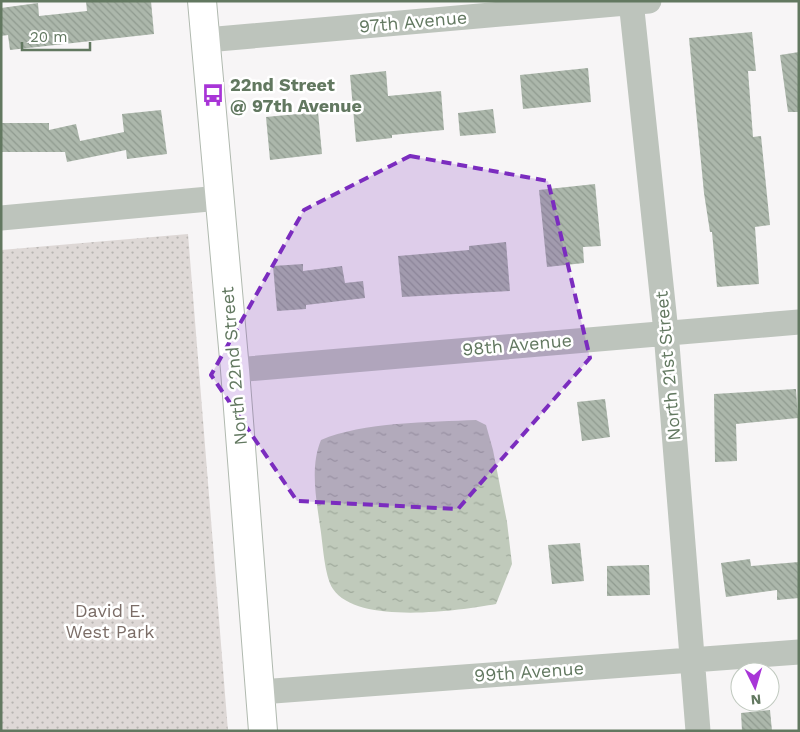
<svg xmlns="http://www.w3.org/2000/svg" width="800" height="732" font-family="'Work Sans',sans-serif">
<defs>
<pattern id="grass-dots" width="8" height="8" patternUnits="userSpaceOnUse" patternTransform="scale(1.25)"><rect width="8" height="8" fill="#ded8d6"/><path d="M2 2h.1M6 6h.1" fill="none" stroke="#b7b4b1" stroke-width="1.8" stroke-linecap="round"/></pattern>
<pattern id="water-ripples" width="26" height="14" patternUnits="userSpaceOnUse" patternTransform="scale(1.25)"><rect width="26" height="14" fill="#c0cabb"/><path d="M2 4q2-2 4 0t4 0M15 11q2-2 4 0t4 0" fill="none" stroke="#9fa99b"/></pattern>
<pattern id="building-back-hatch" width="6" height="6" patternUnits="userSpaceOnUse" patternTransform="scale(1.25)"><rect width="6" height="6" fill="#acb7ab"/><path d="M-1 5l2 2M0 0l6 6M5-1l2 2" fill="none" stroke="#8f9a8f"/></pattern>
</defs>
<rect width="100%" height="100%" fill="#f7f5f6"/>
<!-- grass -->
<path fill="url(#grass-dots)" d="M188,234L228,731H1V250Z"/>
<!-- water -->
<path fill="url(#water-ripples)" d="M476,420L486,425L493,450L507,522L512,564L496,604C458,611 357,625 333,589C324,575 323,543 320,526C316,498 310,466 321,440C362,422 431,422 476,420Z"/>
<!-- building -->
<path fill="url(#building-back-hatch)" d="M86,1H151L154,34L10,50L8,35L1,36V8L38,3L39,16L87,11Z
M752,32L756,71H748L753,137L761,136L770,225L755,227L759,284L717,287L712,232H710L704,193L689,38Z
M799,52V112H788L780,55Z
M588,68L591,102L523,109L520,75Z
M386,71L388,96L441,91L444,130L392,135V138L356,142L350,75Z
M493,109L496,133L460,136L458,113Z
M161,110L167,154L127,159L126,150L67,162L65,152H2V123H49V130L76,124L80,141L124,132L122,114Z
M318,112L322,154L270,160L266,117Z
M595,184L601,246L583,247L584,263L547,267L539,190Z
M506,242L510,291L402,297L398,256L469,250V246Z
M303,264V271L342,266L345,283L363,281L365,298L306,305V309L277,311L273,266Z
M796,389L798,418L736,424L737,461L715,462L714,394Z
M605,399L610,437L582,441L577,402Z
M580,543L584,581L552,584L548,545Z
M750,559L751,566L799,562V598L777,600V590L726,597L721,563Z
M649,565L650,595L607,596V566Z
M770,710L772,731H742L741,713Z"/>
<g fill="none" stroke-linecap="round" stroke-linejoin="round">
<defs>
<path id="secondary" d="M202,1L235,370L263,731"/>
</defs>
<!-- secondary casing -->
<use href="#secondary" stroke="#b0b9af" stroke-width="30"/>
<!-- street -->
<path stroke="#bdc4bc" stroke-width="25" d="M631,1L666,332L698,731
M206,40L649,1
M1,218L220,198
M235,370L799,322
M260,692L799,652"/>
<!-- secondary -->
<use href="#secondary" stroke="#fff" stroke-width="28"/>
</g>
<!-- marked area -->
<path fill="#7b2cbf" fill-opacity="0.2" stroke="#7b2cbf" stroke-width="4" stroke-dasharray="10 6" stroke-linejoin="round" d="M410,156L548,181L590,358L458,509L297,501L211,375L304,210Z"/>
<!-- icons -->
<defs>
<symbol id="bus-bare" viewBox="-9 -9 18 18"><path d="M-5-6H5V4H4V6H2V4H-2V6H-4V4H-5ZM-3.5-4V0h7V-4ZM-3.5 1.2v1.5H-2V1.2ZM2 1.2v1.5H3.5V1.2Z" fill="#a835d7" stroke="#fff" stroke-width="2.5" paint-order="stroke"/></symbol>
</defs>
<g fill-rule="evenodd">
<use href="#bus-bare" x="197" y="79" width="32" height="32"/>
</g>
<g text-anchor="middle" stroke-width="5" stroke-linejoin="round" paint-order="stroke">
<!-- street labels -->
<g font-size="18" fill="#627860" stroke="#fff">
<text transform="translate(413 22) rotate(-5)" y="6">97th Avenue</text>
<text transform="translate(517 345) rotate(-5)" y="6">98th Avenue</text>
<text transform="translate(234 366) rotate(-95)" y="6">North 22nd Street</text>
<text transform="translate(668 366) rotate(-95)" y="6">North 21st Street</text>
<text transform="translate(529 672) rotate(-4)" y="6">99th Avenue</text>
</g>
<!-- poi labels -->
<g font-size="18" font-weight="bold" fill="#627860" stroke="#fff" text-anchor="start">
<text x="230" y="91">22nd Street<tspan x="230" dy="21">@ 97th Avenue</tspan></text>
</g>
<!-- park labels -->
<g font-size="18" fill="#7b6d67" stroke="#fff">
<text x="110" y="617">David E.<tspan x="110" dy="21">West Park</tspan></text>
</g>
</g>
<!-- border -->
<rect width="800" height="732" fill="none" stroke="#627860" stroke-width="5"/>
<!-- north arrow -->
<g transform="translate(755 687) rotate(175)"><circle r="24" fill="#ffffff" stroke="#c0c9bf"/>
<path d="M0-4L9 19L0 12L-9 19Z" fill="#a835d7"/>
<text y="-8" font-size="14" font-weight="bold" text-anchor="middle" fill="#627860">N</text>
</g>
<!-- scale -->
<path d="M22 42v8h68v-8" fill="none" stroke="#627860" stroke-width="2.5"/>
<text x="30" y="42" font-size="15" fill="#627860" stroke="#ffffff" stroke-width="4" paint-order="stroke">20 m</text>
</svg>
